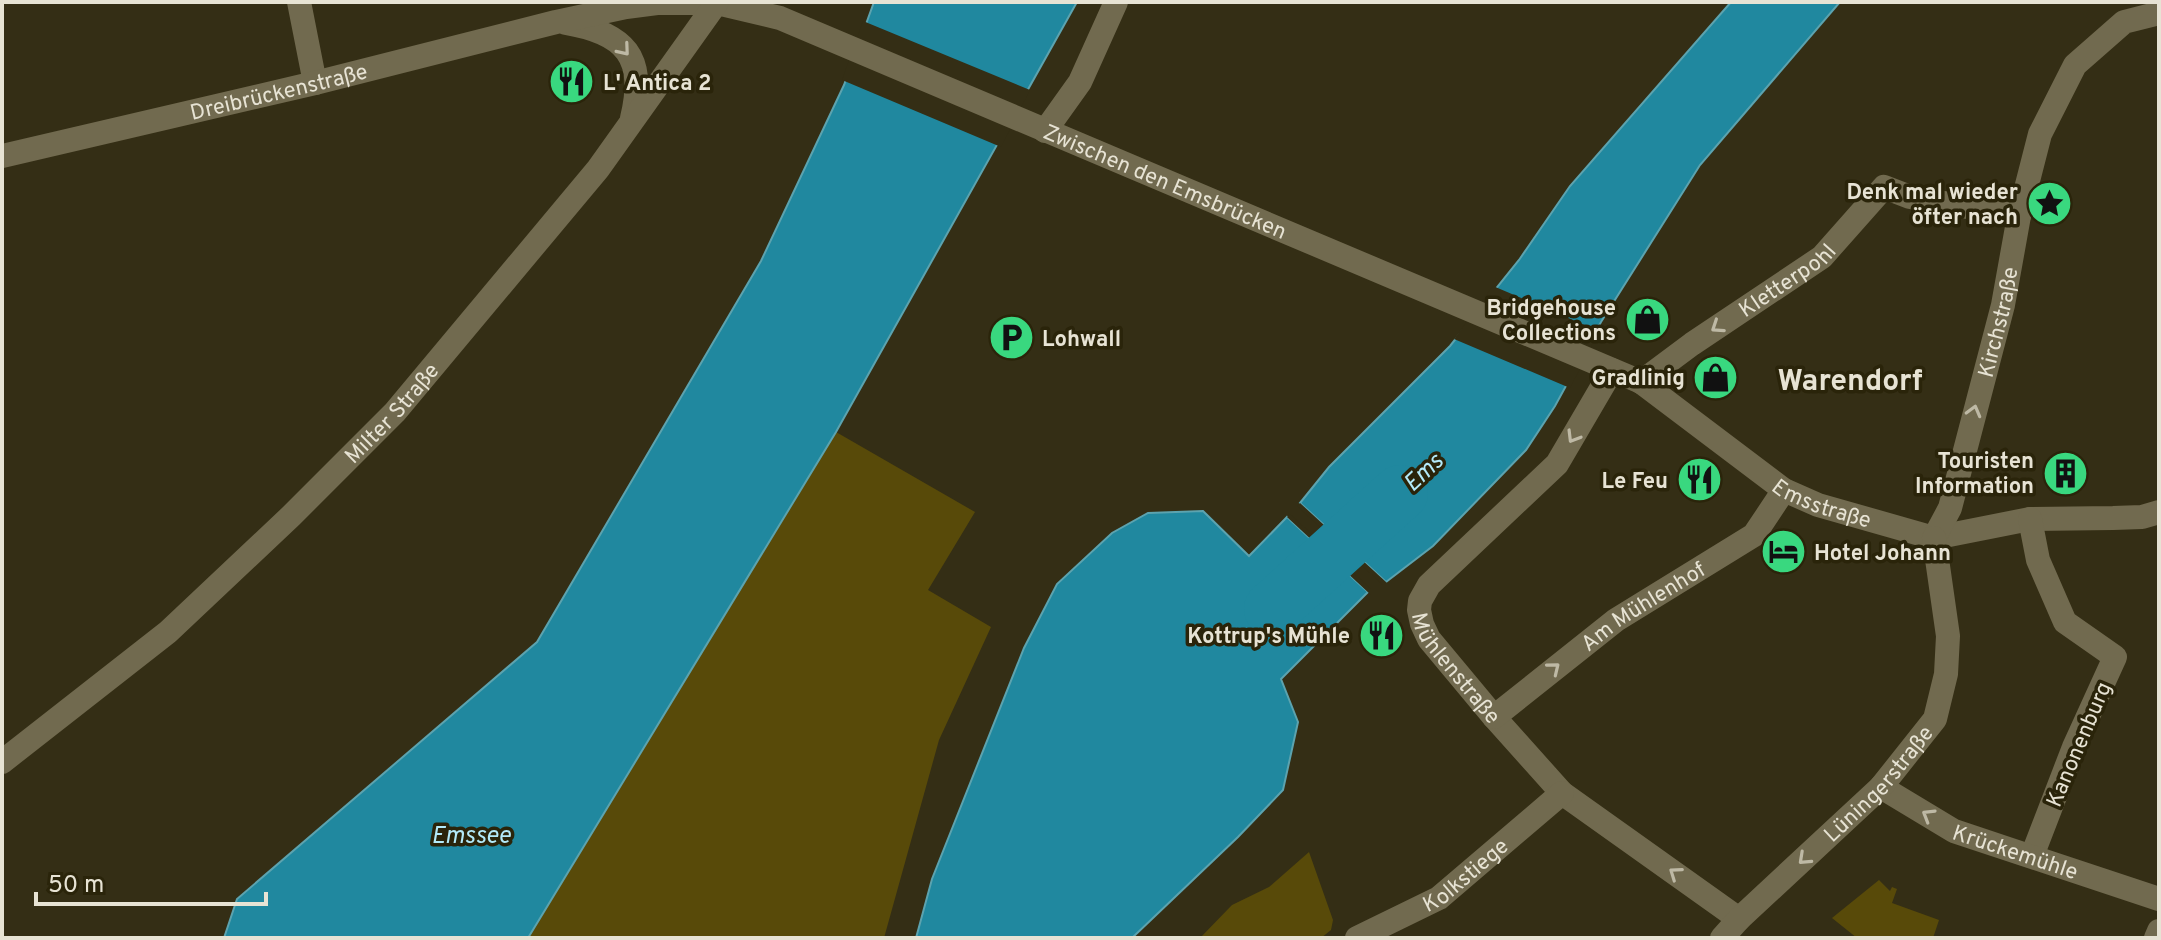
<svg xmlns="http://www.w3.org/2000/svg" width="2161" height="940" font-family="Overpass,sans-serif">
<rect width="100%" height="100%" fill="#342e15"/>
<!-- green -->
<path fill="#584a09" d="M836,432L975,512L928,590L991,627L939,740L884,938H528Z
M1309,852L1333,920L1331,930L1321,938H1200L1232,905L1269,887Z
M1879,880L1890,891L1892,887L1897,889L1892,903L1939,920L1933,938H1857L1832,918Z"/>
<!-- water -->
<path fill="#20889f" stroke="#5ca3af" stroke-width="2" d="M874,2H1077L836,432L528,938H224L237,899L537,642L761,261L844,85Z
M1731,2H1840L1700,165L1601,322L1555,406L1526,450L1433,546L1386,582L1300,503L1329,467L1450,346L1519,260L1570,186Z
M1203,511L1249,556L1287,517L1368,592L1281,679L1298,722L1283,790L1238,837L1132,938H916L932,879L1024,648L1057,584L1112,533L1148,513Z"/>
<!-- pier -->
<path fill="#342e15" d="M863,21L1030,90L1001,147L842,80Z
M1493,286L1599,331L1570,388L1454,339Z
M1300,503L1386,582L1389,585H1383L1297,506Z
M1290,514L1371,589V595L1287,517Z"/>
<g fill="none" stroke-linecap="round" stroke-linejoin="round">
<!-- river -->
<path stroke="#20889f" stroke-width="56" d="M1272,609L1400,493"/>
<!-- minor -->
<g stroke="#716a4f" stroke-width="24">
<path d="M299,2L315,83"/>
<path d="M566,23C625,33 647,57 632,118"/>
<path d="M1045,131L1080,82L1116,2"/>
<path id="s1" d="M2,156L315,83L556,22L626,7L657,3H717L780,18L1641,382L1784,490L1818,505L1934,538L2030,519L2113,518L2142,517L2159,512"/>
<path id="s2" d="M1612,370L1557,464L1429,585L1420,601L1419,610L1422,624L1429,639L1494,717L1562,793L1739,919"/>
<path id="s3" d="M1641,382L1692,344L1822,257L1884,187L1910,197L2019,216"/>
<path d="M2030,519L2038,560L2065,622L2115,657L2074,747L2032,856"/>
<path id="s4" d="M1934,538L1950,508L2003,305L2019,216L2040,134L2075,65L2124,22L2159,13"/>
<path id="s5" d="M1494,717L1616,620L1754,535L1784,490"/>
<path id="s6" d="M2,762L168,632L291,516L395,412L598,169L717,2"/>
<path id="s7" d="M1881,787L1954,831L2159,899"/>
<path id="s8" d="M1357,938L1439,898L1562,793"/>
<path id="s9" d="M1722,938L1739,919L1881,787L1935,719L1946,674L1948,636L1934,538"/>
<path d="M2156,938L2159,931"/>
</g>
</g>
<!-- one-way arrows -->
<defs><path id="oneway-chevron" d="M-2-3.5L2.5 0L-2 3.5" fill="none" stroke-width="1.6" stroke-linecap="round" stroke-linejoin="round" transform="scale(2)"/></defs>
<g stroke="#beb9a5">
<use href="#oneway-chevron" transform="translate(624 50) rotate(50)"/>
<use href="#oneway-chevron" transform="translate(1717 327) rotate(146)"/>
<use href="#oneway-chevron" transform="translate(1974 411) rotate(-75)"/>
<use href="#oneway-chevron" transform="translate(1573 437) rotate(121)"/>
<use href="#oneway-chevron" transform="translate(1554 668) rotate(-39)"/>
<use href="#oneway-chevron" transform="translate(1928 815) rotate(-149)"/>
<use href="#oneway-chevron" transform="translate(1804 859) rotate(137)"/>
<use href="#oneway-chevron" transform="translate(1675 873) rotate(-145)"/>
</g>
<!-- icons -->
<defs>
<symbol id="restaurant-disc" viewBox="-11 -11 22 22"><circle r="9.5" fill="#39d87f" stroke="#2a240a"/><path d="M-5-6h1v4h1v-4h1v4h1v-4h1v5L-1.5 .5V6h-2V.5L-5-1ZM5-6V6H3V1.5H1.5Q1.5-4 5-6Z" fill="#111"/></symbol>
<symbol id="sight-disc" viewBox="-11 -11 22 22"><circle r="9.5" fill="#39d87f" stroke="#2a240a"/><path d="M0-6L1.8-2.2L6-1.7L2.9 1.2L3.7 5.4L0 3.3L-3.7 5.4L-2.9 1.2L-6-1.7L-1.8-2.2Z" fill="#111"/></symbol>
<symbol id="shop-disc" viewBox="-11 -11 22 22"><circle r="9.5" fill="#39d87f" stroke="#2a240a"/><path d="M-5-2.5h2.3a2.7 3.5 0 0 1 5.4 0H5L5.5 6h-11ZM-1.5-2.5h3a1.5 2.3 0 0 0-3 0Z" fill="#111"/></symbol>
<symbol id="parking-disc" viewBox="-11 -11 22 22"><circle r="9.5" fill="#39d87f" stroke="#2a240a"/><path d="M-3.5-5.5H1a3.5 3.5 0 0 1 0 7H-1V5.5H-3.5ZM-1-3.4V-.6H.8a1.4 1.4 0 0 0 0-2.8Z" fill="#111"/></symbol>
<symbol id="building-disc" viewBox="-11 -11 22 22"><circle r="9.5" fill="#39d87f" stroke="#2a240a"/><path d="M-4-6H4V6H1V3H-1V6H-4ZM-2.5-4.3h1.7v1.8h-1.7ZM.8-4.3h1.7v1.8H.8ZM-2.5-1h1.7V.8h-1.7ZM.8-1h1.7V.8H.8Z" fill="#111"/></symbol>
<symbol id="hotel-disc" viewBox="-11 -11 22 22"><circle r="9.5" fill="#39d87f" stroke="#2a240a"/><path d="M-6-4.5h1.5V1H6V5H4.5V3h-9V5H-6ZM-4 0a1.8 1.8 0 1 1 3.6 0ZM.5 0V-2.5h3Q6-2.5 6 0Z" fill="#111"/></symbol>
</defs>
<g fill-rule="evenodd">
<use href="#restaurant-disc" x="546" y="56" width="51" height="51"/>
<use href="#sight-disc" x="2024" y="178" width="51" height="51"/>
<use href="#shop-disc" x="1622" y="294" width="51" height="51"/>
<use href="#parking-disc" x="986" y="312" width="51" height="51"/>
<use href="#shop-disc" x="1690" y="352" width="51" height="51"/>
<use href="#building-disc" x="2040" y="448" width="51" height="51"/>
<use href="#restaurant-disc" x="1674" y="454" width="51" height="51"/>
<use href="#hotel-disc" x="1758" y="526" width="51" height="51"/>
<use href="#restaurant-disc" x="1356" y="610" width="51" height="51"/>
</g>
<g text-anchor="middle" stroke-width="7" stroke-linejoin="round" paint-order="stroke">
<!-- poi labels -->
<g font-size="22" font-weight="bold" fill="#e7e3d4" stroke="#2a240a" text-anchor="end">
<text x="603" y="90" text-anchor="start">L' Antica 2</text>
<text x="2018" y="199">Denk mal wieder<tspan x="2018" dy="25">öfter nach</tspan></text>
<text x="1616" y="315">Bridgehouse<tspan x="1616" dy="25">Collections</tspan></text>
<text x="1042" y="346" text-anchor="start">Lohwall</text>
<text x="1685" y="385">Gradlinig</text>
<text x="2034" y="468">Touristen<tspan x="2034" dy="25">Information</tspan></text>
<text x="1668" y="488">Le Feu</text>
<text x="1814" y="560" text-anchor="start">Hotel Johann</text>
<text x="1350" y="643">Kottrup's Mühle</text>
</g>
<!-- street labels -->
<g font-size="22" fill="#e7e3d4" stroke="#2a240a">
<text dy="8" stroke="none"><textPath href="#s1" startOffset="284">Dreibrückenstraße</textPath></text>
<text dy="8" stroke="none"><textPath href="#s1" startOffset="1216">Zwischen den Emsbrücken</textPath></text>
<text dy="8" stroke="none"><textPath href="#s3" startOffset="178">Kletterpohl</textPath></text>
<text dy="8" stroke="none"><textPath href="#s4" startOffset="226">Kirchstraße</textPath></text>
<text dy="8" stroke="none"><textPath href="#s6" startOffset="524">Milter Straße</textPath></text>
<text dy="8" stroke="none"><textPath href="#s1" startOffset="1952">Emsstraße</textPath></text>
<text dy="8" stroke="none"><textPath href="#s5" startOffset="186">Am Mühlenhof</textPath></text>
<text dy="8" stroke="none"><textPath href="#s2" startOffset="382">Mühlenstraße</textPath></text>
<text transform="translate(2078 744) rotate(-67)" y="8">Kanonenburg</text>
<text dy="8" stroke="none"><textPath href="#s9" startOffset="220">Lüningerstraße</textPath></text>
<text dy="8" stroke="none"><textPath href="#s7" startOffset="150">Krückemühle</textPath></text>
<text dy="8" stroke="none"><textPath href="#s8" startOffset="126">Kolkstiege</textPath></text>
</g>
<!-- water labels -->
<g font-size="24" font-style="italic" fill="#b3eaf9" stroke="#2a240a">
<text transform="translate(1423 472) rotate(-43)" y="8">Ems</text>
<text x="471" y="843">Emssee</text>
</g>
<!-- district labels -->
<g font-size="30" font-weight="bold" fill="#e7e3d4" stroke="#2a240a">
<text x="1850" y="390">Warendorf</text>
</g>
</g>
<!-- border -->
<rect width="2161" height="940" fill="none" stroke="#e7e3d4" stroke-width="8"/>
<!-- scale -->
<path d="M36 892v12h230v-12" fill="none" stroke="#e7e3d4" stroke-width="4"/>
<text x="48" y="892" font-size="24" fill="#e7e3d4" stroke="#2a240a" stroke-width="6" paint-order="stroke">50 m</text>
</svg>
